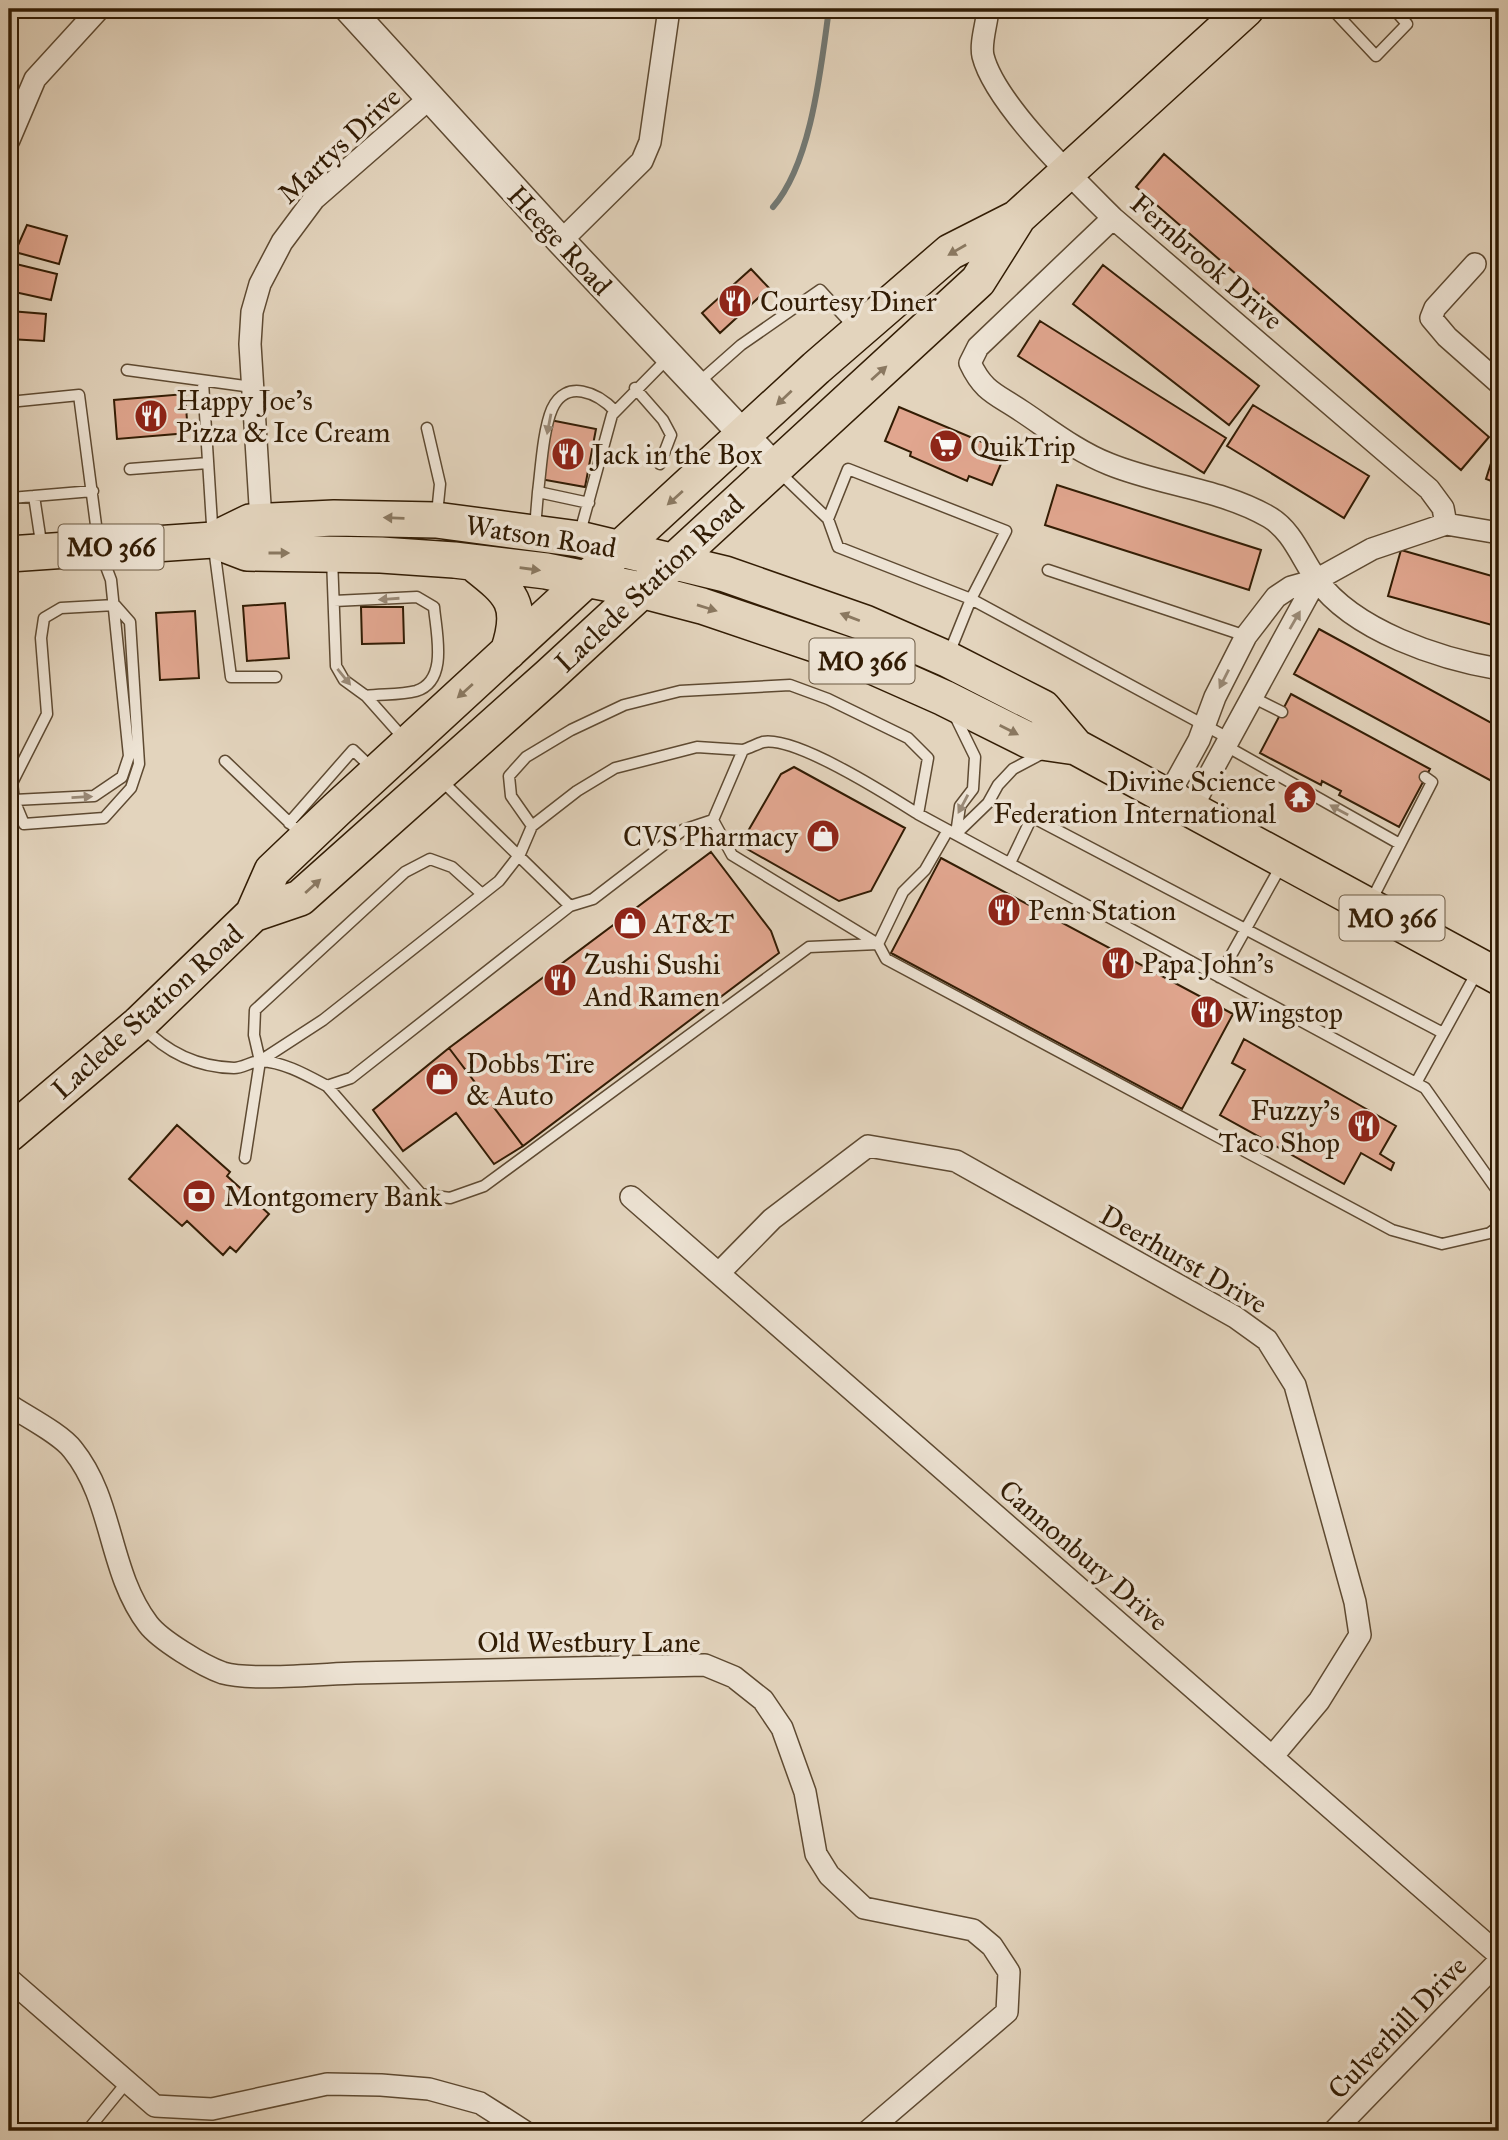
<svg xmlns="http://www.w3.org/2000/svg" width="1508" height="2140" font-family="'IM FELL Great Primer',serif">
<rect width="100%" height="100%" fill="#e3d4bd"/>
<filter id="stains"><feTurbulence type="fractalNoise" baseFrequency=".00286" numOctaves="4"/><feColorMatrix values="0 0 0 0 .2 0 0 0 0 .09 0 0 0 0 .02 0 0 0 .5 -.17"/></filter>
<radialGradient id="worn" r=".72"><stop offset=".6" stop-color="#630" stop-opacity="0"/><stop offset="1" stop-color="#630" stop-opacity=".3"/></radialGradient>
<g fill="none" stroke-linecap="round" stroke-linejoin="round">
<!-- stream -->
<path stroke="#727873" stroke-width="6" d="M773,207C812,162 821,66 829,9"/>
</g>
<!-- building -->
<path fill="#e1a68f" stroke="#321c04" stroke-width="2" d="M1164,154L1489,437L1461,470L1136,187Z
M27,225L67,236L59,264L15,252Z
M16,264L57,274L51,300L10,291Z
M1103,265L1259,386L1229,425L1073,304Z
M751,269L769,288L720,333L702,313Z
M10,311L46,314L44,341L9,339Z
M1040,321L1226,438L1204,473L1018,356Z
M185,394L188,433L117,439L114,400Z
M1253,405L1369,476L1344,518L1227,446Z
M899,407L1006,452L992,485L969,476L967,481L910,456L911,452L885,441Z
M550,420L596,429L585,487L540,479Z
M1499,438V484L1486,479Z
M1057,485L1261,550L1249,590L1045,525Z
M1401,550L1499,578V627L1388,596Z
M285,603L289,658L247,661L243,606Z
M361,607H403L404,643L362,644Z
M195,611L199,678L160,680L156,613Z
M1319,629L1499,727V785L1294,674Z
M1291,694L1430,769L1399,827L1339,795L1341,791L1322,781L1321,785L1260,753Z
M794,767L905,828L871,891L839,901L740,845L781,774Z
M711,852L771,931L779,953L523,1146L449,1048Z
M941,858L1233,1014L1182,1109L891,953Z
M1244,1039L1396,1126L1380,1154L1394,1163L1391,1170L1361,1153L1344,1184L1220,1115L1245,1070L1232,1063Z
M449,1048L523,1146L494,1164L456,1113L403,1151L373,1110Z
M177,1125L230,1172L227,1176L269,1214L236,1252L230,1247L223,1255L187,1221L182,1226L129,1179Z"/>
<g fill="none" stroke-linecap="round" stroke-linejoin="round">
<defs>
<path id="service" d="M1332,9L1376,56L1407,24L1394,9
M127,370L252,387
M203,382L213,540L231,677H276
M698,383L741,345L820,290L854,327
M635,388L663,420L671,435L660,464
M9,402L79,395L99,548L111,580L129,756L122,777L94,796L14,800
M427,428L440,484L437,514
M130,469L208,463
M777,470L828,519L838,547L971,599L1230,739
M9,479L11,498L34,496
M538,492C541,469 543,430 552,409C566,378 598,393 615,411
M828,519L848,469L1006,531L971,599L948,656
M535,528L538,492L589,503
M579,536L612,415L669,357
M42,549L34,496L93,491
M332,558L336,666L344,680L366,696L406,741
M1048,570L1246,636
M334,601L417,597L434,607C436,632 449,681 416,691C401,695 382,694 366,696
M115,605L130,622L139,764L131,788L104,818L24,824L14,800L12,783L47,714L41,638L44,618L61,608Z
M1252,697L1282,712
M954,714L975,757L973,789L960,806L956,834
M1226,746L1398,843
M225,761L294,827
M441,780L570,906L593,899L683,830L713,820L743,750C749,748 757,744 763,742C796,736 888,795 918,814L1425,1088L1499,1193
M713,820L732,855L878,944
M289,823L353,750L374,770
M532,826L577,791L615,768L697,747L743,750
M948,830L925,870L903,892L878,944L886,959L1392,1230L1442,1244L1490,1233L1499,1226
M956,834L988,803L998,785L1013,769L1045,752
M1010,863L1032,817L1443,1033
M1370,903L1432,782L1425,777
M1219,977L1282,864
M142,1026C166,1052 197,1067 234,1068C243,1068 252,1061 261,1061C284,1062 308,1076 327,1086L351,1078L570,906
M260,1061L323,1020L499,881L520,854L532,826L511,796L509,776L526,757L571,730L624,705L680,691L790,685L828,699L908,738L928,758L918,814
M1416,1083L1477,972
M327,1086L421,1194L450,1198L484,1186L809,947L878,944
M245,1158L260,1061L254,1035L255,1010L405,872L430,859L452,867L482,894
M87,2131L127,2082"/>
<path id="minor" d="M988,9C987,23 980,43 983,56C995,104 1077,182 1113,218L1429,489L1443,508L1446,524
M9,140L35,79L99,9
M1113,218L978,347L970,363C984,393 997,394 1023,412C1050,430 1078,452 1109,464C1160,485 1221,489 1269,517C1293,531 1302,560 1317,580C1354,631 1440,659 1499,669
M561,241L642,161L650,142L669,9
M1475,264L1435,308L1431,318L1447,337L1499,383
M261,521L250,344L252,312L260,284L282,242L314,199L431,97
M1168,796L1199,740L1215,697L1246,636L1276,597L1291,587L1316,580L1372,549L1446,524L1499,533
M1191,809L1316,580
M631,1197L1499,1955
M719,1273L772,1219L868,1146L956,1161L1235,1317L1267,1340L1295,1385L1355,1602L1360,1635L1319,1701L1272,1757
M9,1405C27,1417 61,1434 73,1450C114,1501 108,1571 148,1624C160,1640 203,1666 223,1673C250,1681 323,1674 355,1673C471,1670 588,1668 705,1665L734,1677L763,1700L782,1728L805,1792L816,1854L829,1875L864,1908L973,1930L992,1946L1009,1972L1007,2012L868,2131
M9,1979L155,2106L212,2109L327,2084L381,2085L429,2089L480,2103L524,2131
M1334,2131L1499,1961"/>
<path id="tertiary" d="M349,9L561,241L775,468"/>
<path id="primary" d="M213,540L247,553L381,555L454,560L546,571L641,590L702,606L847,655L944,698L1028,740L1076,747L1499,977
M9,554L213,540L250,522L334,518L436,520L579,539L725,574L865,623L947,659L1043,708L1076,747
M472,562C510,592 525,602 508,652
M253,914L300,898L549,676L978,281L1017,219
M9,1134L139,1024L253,914L272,871L337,809L816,368L950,252L1017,218L1246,9"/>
</defs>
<!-- service casing -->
<use href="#service" stroke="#5e4a32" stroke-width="13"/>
<!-- minor casing -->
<use href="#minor" stroke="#5e4a32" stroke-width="24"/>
<!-- tertiary casing -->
<use href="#tertiary" stroke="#5e4a32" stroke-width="31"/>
<!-- primary casing -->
<use href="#primary" stroke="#321c04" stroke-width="38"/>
<!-- service -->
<use href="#service" stroke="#ede3d4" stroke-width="10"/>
<!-- minor -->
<use href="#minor" stroke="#ede3d4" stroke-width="21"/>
<!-- tertiary -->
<use href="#tertiary" stroke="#ede3d4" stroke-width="28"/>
<!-- primary -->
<use href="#primary" stroke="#e3d4bd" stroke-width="35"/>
</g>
<!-- one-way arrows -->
<defs><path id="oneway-solid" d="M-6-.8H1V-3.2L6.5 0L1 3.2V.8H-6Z" transform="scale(1.75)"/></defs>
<g fill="#8a7860">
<use href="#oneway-solid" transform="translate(957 250) rotate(150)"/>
<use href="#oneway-solid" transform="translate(879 373) rotate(-42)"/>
<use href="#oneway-solid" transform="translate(784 398) rotate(137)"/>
<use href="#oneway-solid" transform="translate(675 498) rotate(138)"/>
<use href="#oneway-solid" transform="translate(394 518) rotate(-178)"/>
<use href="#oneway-solid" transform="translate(279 553)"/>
<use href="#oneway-solid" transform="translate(530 569) rotate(8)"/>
<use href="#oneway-solid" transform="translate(707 608) rotate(17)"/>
<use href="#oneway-solid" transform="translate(850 617) rotate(-159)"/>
<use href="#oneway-solid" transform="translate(465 691) rotate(138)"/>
<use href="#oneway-solid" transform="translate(1009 730) rotate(27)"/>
<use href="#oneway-solid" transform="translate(313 886) rotate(-42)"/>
</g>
<g fill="#998976">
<use href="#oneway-solid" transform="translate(549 424) rotate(101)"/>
<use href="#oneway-solid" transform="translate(389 599) rotate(176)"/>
<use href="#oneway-solid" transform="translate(1295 620) rotate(-60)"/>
<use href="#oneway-solid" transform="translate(344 677) rotate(51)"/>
<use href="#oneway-solid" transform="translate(1224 679) rotate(117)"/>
<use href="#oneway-solid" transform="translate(82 797) rotate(-3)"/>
<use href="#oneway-solid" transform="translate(963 804) rotate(118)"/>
<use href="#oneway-solid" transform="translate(1339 810) rotate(-151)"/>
</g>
<!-- icons -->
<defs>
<symbol id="restaurant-disc" viewBox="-11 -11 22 22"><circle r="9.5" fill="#8f2418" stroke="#ede3d4"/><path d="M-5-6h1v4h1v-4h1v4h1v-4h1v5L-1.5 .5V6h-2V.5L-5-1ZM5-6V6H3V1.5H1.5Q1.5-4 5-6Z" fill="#fff"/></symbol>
<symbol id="supermarket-disc" viewBox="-11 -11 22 22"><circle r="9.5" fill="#8f2418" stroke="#ede3d4"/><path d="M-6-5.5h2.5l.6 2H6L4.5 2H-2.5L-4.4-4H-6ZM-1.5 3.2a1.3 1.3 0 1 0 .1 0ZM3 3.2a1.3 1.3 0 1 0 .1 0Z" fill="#fff"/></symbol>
<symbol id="temple-disc" viewBox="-11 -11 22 22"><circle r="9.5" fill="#8f2418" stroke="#ede3d4"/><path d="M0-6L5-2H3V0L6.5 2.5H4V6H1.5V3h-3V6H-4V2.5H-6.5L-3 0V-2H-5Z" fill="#fff"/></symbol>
<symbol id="shop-disc" viewBox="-11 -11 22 22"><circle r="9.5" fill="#8f2418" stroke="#ede3d4"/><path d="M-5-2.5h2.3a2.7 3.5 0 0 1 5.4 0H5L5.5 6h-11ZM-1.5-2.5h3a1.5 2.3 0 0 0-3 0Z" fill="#fff"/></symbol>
<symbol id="bank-disc" viewBox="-11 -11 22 22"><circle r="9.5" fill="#8f2418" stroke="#ede3d4"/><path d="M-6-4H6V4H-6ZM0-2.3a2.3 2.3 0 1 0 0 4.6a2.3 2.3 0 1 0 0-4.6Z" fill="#fff"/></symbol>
</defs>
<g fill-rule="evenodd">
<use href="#restaurant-disc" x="716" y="282" width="38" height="38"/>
<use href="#restaurant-disc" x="132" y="397" width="38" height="38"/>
<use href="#supermarket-disc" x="927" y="427" width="38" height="38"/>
<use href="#restaurant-disc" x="549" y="435" width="38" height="38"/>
<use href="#temple-disc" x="1281" y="778" width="38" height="38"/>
<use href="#shop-disc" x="804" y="817" width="38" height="38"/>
<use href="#restaurant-disc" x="985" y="891" width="38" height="38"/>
<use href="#shop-disc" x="611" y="904" width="38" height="38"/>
<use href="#restaurant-disc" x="1099" y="944" width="38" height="38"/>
<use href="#restaurant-disc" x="541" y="961" width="38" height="38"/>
<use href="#restaurant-disc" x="1188" y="993" width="38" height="38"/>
<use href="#shop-disc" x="423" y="1060" width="38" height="38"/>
<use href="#restaurant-disc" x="1345" y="1107" width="38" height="38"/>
<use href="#bank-disc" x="180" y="1177" width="38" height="38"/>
</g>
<g text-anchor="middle" stroke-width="7" stroke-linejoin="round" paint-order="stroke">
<!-- shield labels -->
<g fill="#ede3d4" stroke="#6a5842" stroke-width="2">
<rect x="58.5" y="524.5" width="105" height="45" rx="5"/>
<rect x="809.5" y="638.5" width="105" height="45" rx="5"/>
<rect x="1339.5" y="895.5" width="105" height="45" rx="5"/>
</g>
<g font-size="26" font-weight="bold" fill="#321c04">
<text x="111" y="556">MO 366</text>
<text x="862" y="670">MO 366</text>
<text x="1392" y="927">MO 366</text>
</g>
<!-- street labels -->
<g font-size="28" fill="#321c04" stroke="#ede3d4">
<text transform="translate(339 145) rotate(-43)" y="10">Martys Drive</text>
<text transform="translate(560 240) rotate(47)" y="10">Heege Road</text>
<text transform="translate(1207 261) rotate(41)" y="10">Fernbrook Drive</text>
<text transform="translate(541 536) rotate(9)" y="10">Watson Road</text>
<text transform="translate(649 583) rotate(-43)" y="10">Laclede Station Road</text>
<text transform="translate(147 1011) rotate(-42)" y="10">Laclede Station Road</text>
<text transform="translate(1184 1259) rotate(30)" y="10">Deerhurst Drive</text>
<text transform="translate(1084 1555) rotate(41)" y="10">Cannonbury Drive</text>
<text x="589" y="1652">Old Westbury Lane</text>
<text transform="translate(1397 2027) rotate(-46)" y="10">Culverhill Drive</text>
</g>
<!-- poi labels -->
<g font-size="28" fill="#321c04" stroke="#ede3d4" text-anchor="start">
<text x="760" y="311">Courtesy Diner</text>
<text x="176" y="410">Happy Joe’s<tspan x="176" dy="32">Pizza &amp; Ice Cream</tspan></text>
<text x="970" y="456">QuikTrip</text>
<text x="592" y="464">Jack in the Box</text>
<text x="1276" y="791" text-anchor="end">Divine Science<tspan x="1276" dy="32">Federation International</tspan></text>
<text x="798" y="846" text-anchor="end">CVS Pharmacy</text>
<text x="1028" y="920">Penn Station</text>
<text x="654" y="933">AT&amp;T</text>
<text x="1142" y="973">Papa John's</text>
<text x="584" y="974">Zushi Sushi<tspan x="584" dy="32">And Ramen</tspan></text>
<text x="1232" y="1022">Wingstop</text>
<text x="466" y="1073">Dobbs Tire<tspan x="466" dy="32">&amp; Auto</tspan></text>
<text x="1340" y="1120" text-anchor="end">Fuzzy's<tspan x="1340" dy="32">Taco Shop</tspan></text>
<text x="224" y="1206">Montgomery Bank</text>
</g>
</g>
<!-- margin -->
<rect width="1508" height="2140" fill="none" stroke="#e3d4bd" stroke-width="35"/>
<rect x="10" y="10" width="1487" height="2119" fill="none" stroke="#321c04" stroke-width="3.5"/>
<rect x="18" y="18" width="1473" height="2105" fill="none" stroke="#321c04" stroke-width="2"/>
<rect width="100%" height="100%" filter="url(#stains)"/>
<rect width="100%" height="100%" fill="url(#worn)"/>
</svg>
